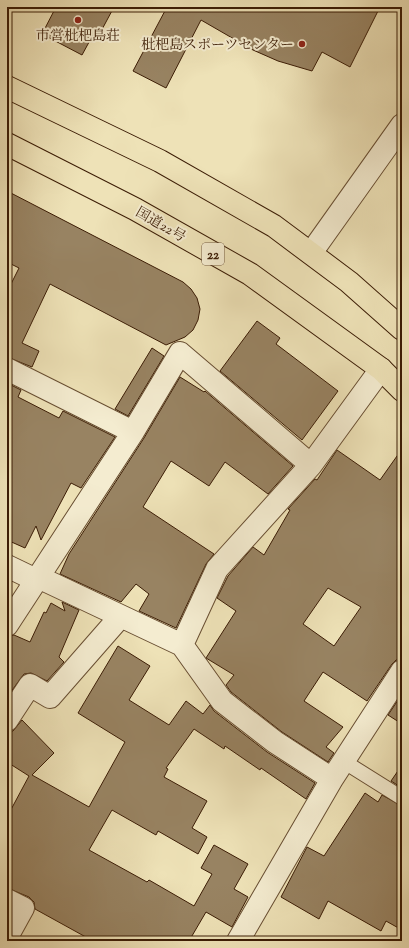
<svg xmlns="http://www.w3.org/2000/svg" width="409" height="948" font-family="'Sorts Mill Goudy','Noto Serif JP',serif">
<rect width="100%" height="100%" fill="#eee2b7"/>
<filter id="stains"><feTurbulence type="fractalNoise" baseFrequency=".005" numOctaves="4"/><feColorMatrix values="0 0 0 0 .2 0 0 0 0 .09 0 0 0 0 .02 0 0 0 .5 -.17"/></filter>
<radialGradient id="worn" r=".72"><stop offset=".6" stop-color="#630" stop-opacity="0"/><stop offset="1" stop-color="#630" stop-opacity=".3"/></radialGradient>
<!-- building -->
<path fill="#988362" stroke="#3b1c05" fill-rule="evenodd" d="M56,7H114L99,35L94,33L82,55L42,34Z
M167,7H380L350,67L322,52L312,71L278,61L253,50L201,20L166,88L133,71Z
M7,191L183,282L191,289L197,298L200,309L198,320L193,330L185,337L166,345L50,284L22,343L39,351L32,367L7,357V292L19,268L7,262Z
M257,321L280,338L276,344L338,391L302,440L220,371Z
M152,348L164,356L128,416L115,409Z
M180,377L204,392L205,391L293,466L268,494L225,462L209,486L171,461L143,507L214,554L206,564L176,628L139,611L149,594L136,584L121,602L60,574L69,554L144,438Z
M7,383L21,390L18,397L59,418L63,411L115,437L81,488L71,483L41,540L36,526L25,548L7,540Z
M402,449V659L396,660L392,664L367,701L323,672L304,701L343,727L326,747L334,753L328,762L282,732L231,692L226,685L234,675L206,658L236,611L217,598L228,576L253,547L264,555L290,510L288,509L315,479L317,480L337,450L380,480ZM328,588L361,607L334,646L303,624Z
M62,602L79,610L59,657L64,662L47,681L31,673L24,674L7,697V637L14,635L30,642L44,612L46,613L51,603L65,611Z
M118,646L150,666L129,700L169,725L186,701L203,714L210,705L214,711L267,752L315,783L306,799L261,768L260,770L225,746L224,749L194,729L166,768L168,769L164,777L207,801L192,828L207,837L198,854L158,831L156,835L112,810L89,850L147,882L149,880L194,906L212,874L201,868L214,845L248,864L234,889L248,897L232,927L206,912L189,941H93L35,909L34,902L29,897L7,888V817L29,776L7,762V732L13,731L22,720L54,753L32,775L89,807L125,742L78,713Z
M402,694V724L388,715Z
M402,765V788L391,781Z
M365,793L378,802L382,795L402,806V930L386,921L381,931L328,901L319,919L281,897L307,847L324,856Z"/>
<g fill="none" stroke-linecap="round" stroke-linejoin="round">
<defs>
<path id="service" d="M343,761L402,798"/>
<path id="minor" d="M311,253L402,125
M7,369L133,432
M7,566L36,580
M38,577L182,645L222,701L275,742L332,779
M7,625L133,432L180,353L311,465
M182,645L217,569L311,465L381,369
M7,720L30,685L50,697L120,617
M7,900L23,908L7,937
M238,941L332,779L402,671"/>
<path id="trunk" d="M7,87L160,161L274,226L349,282L402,329
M7,144L135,209L250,274L381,369L402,390"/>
</defs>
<!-- service casing -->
<use href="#service" stroke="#684e32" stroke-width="16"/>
<!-- minor casing -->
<use href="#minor" stroke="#684e32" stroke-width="24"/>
<!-- trunk casing -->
<use href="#trunk" stroke="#3b1c05" stroke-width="24"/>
<!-- service -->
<use href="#service" stroke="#f4ecd0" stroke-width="14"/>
<!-- minor -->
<use href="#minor" stroke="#f4ecd0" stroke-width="22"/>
<!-- trunk -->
<use href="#trunk" stroke="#eee2b7" stroke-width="22"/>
</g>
<!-- markers -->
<g fill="#8f2418" stroke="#f4ecd0" stroke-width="1.5">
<circle cx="78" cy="20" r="4"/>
<circle cx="302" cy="44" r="4"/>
</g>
<g text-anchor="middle" stroke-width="4" stroke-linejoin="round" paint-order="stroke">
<!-- shield labels -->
<rect fill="#f4ecd0" stroke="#725a42" stroke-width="1" x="202" y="243" width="22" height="22" rx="3"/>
<g font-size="13" font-weight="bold" fill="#3b1c05">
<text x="213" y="259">22</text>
</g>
<!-- poi labels -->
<g font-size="14" fill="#3b1c05" stroke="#f4ecd0">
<text x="78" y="40">市営枇杷島荘</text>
<text x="294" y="49" text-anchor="end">枇杷島スポーツセンター</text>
</g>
<!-- street labels -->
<g font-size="14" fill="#3b1c05" stroke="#f4ecd0">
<text transform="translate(161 224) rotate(30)" y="5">国道22号</text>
</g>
</g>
<!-- margin -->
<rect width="409" height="948" fill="none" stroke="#eee2b7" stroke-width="24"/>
<rect x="8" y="8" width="393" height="932" fill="none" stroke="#3b1c05" stroke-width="2"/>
<rect x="12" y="12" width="385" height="924" fill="none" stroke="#3b1c05"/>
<rect width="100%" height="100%" filter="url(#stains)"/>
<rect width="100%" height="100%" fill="url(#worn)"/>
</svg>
